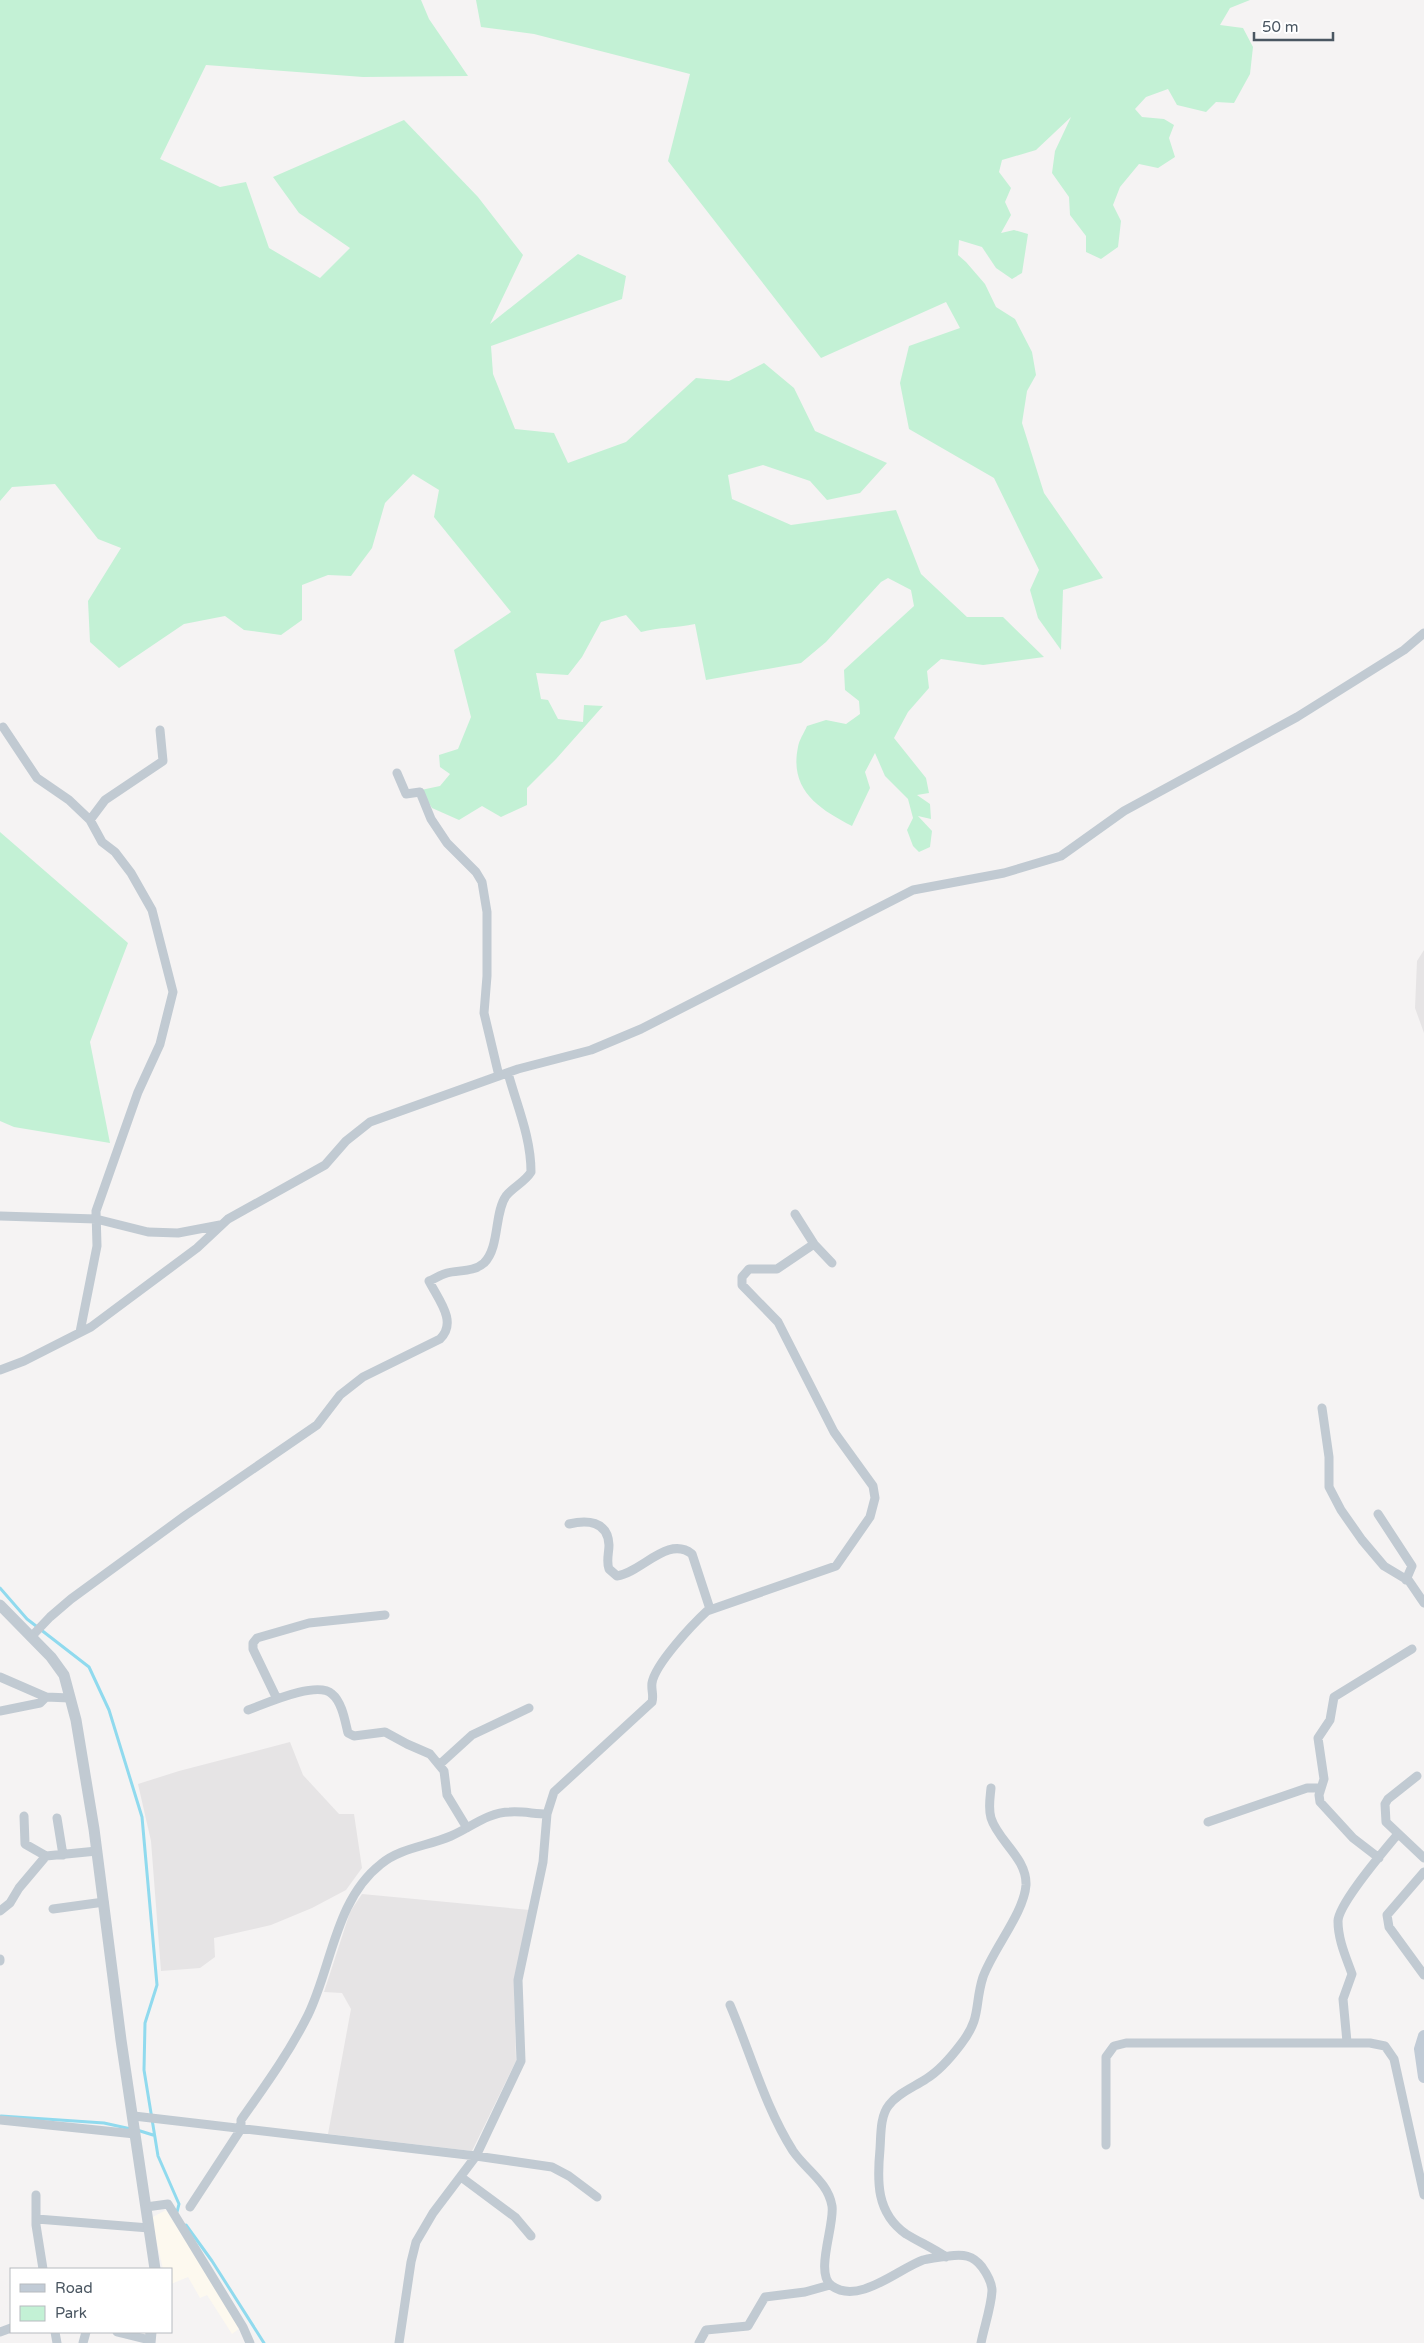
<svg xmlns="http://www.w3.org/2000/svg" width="1424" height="2343" font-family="'Varela Round',sans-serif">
<rect width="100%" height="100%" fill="#f5f3f3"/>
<!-- commercial -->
<path fill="#fdf9ef" d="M166,2210L240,2328L232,2334L207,2295L200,2298L188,2277L171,2284V2269H163L151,2218Z"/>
<!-- education -->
<path fill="#e6e4e5" d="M1424,950V1033L1415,1008L1417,961Z
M290,1742L303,1775L339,1814H354L362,1868L346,1890L312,1908L271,1925L214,1938L215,1957L200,1968L161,1971L151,1841L138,1784L179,1771Z
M362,1894L530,1910L514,1980L516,2061L472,2151L328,2134L351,2009L342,1993L324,1992L350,1912Z"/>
<!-- green -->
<path fill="#c3f1d5" d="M0,0H421L429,19L468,76L363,77L206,65L160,159L220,187L246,182L269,248L320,278L350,248L299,213L273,177L404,120L478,197L523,255L490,324L578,254L626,276L622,299L491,346L493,374L515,429L554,433L568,463L626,442L696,378L729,381L764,363L794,388L815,431L887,463L860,493L827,500L810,481L763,465L728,475L732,499L791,525L896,510L921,574L967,617H1003L1044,657L983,665L941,659L927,671L929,688L908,712L894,738L926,778L929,793L917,795L930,804L931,819L918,816L932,831L930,847L919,852L913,846L907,830L913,818L908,799L885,776L875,753L865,772L870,788L852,826C819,809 789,790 798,747C799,740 804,733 807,726L826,720L846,724L860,714L859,701L845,690L844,670L914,606L911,590L888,578L881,582L826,642L801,663L706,680L695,624C677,628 659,627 641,632L626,615L601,622L582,657L568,675L536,673L541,699L548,700L558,719L583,722L584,705L603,706L556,759L527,788V805L501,817L482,806L459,820L432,808L421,790L440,786L450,774L440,767L439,755L458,749L471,717L454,650L511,612L434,517L439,490L413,474L385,503L372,548L351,576L328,575L302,585V620L281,635L244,630L225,616L184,624L119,668L90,642L88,601L121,548L98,539L55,484L12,487L0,501Z
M476,0H1250L1230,8L1220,25L1243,28L1253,47L1250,74L1234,103L1216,102L1206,112L1177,105L1168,89L1146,97L1135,109L1142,117L1164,119L1174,125L1169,138L1175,157L1158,168L1139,164L1120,187L1113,205L1121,221L1118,247L1101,259L1086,252V236L1070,215L1069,197L1052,173L1055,151L1071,117L1036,150L1002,160L999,172L1011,188L1005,202L1011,215L1001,233L1014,230L1028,234L1022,273L1012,279L996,268L982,247L959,240L958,255L966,262L985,284L996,307L1015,319L1032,352L1036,375L1027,391L1022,423L1044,493L1103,578L1063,590L1061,650L1038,618L1030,590L1039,570L994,478L909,429L900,383L909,346L960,328L946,302L821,358L668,161L690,74L534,34L481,27Z
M0,832L128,943L90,1042L110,1143L14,1127L0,1121Z"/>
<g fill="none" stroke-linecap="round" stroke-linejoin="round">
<!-- stream -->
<path stroke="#90daee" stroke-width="3" d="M0,1588L27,1619L89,1667L109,1710L142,1817L157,1985L145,2023L144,2070L158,2156L179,2204L177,2212
M1,2116L104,2123L131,2129
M137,2130L153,2135
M186,2225L212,2261L264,2343"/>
<!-- minor -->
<path stroke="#c1cad2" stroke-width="9" d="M3,727L37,778L69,800L90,820
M397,773L406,794L420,792L431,819L447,843L476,872L482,882L487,912V976L484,1013L499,1076
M0,1216L96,1219L148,1232L178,1233L220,1225
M814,1244L832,1263
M80,1332L97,1246L96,1211L138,1092L160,1044L173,992L152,910L131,873L115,852L102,842L90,820L105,800L163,761L160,730
M0,1370L24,1361L91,1327L197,1248L228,1219L325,1165L346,1141L370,1122L518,1069L591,1050L641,1029L913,890L1004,873L1061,856L1124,811L1297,717L1404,650L1424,633
M1322,1408L1329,1457V1487L1341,1510L1362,1540L1384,1566L1409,1581L1424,1603
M1378,1514L1412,1566L1406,1580
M569,1524C586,1520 608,1520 609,1545C609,1553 606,1561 609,1569L617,1576C642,1572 668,1535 692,1554L710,1609
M31,1637L50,1617L71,1599L186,1515L317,1425L340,1395L363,1377L440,1339C458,1322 438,1299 429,1281C434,1279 440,1275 447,1273C459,1270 474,1272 484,1263C500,1247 494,1213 506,1196C513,1187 525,1182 531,1172C531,1137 517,1106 508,1073
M0,1677L46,1697L70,1698
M277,1699L253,1649V1643L257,1638L309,1623L385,1615
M248,1710C265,1704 317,1680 332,1694C342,1702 345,1721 348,1733L354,1736L385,1732L407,1744L430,1754L444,1771L447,1795L467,1828
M0,1711L40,1703L46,1697
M439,1765L472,1735L529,1708
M1417,1776L1388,1799L1385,1804L1386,1822L1424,1858
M24,1816L25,1844L46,1856
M57,1818L63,1855
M1208,1822L1307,1788H1321
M1379,1858L1353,1838L1320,1802L1319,1795L1324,1779L1318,1738L1330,1720L1334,1697L1412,1649
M1424,1872L1387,1915L1389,1927L1424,1975
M53,1909L104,1902
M0,1911L10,1903L19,1888L46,1856L97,1851
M0,1959V1961
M730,2005C751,2054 765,2107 793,2151C806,2170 828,2182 832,2206C835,2225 814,2274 832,2286C859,2305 898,2269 923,2260C931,2258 940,2257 949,2256C963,2254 973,2255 982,2267C987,2274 992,2283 992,2291C991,2308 984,2327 981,2343
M1347,2042L1343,1999L1352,1974C1346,1957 1338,1940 1338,1921C1339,1903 1384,1851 1397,1835
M134,2116L476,2156L552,2167L569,2176L597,2197
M0,2120L135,2134
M1106,2145V2057L1114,2046L1126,2043H1370L1385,2046L1394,2059L1424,2195
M461,2177L515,2217L531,2236
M36,2195V2225L43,2269
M146,2207L168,2204L243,2327L250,2343
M190,2207L241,2129V2120C265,2086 289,2053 308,2015C332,1966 335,1900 381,1864C400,1848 428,1846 451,1836C470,1828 488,1812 510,1812C522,1811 535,1814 547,1814
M37,2219L149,2228
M946,2257C933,2248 919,2242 906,2234C876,2213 877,2181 880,2149C881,2135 880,2116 889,2105C898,2093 914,2087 926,2079C939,2071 952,2056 961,2044C982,2017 974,2005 983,1977C993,1949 1024,1913 1026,1885C1027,1858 998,1841 991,1818C988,1808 990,1799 991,1788
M0,2332L11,2328
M55,2332L57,2343
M117,2332L150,2340
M83,2343L86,2332
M399,2343L411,2262L416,2242L433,2213L476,2156L521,2061L518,1980L543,1862L547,1814L554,1792L652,1702C654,1695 651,1690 652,1683C655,1664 693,1624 707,1611L836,1566L870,1517L875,1498L873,1486L834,1432L778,1322L742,1285V1277L749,1269H777L814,1244L795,1214
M699,2343L706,2330L748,2326L765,2297L805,2292L830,2285"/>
<!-- tertiary -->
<path stroke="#c1cad2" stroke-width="11" d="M0,1605L51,1657L64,1675L76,1720L94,1829L121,2040L155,2269
M150,2343L151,2332"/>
<!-- secondary -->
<path stroke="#c1cbd6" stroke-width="12" d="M1424,2036L1420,2049L1424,2077"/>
</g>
<!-- legend -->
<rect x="10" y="2268" width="162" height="65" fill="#ffffff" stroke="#b7bbc0"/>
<rect x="20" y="2284" width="25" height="8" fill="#c1cbd6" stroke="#b7bbc0"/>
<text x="55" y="2293" font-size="15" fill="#4a5661">Road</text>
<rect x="20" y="2306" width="25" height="15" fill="#c3f1d5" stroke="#b7bbc0"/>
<text x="55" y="2318" font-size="15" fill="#4a5661">Park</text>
<!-- scale -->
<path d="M1254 32v8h79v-8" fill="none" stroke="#4a5661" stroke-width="2.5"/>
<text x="1262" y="32" font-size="15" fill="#4a5661" stroke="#ffffff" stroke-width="4" paint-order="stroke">50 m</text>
</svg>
